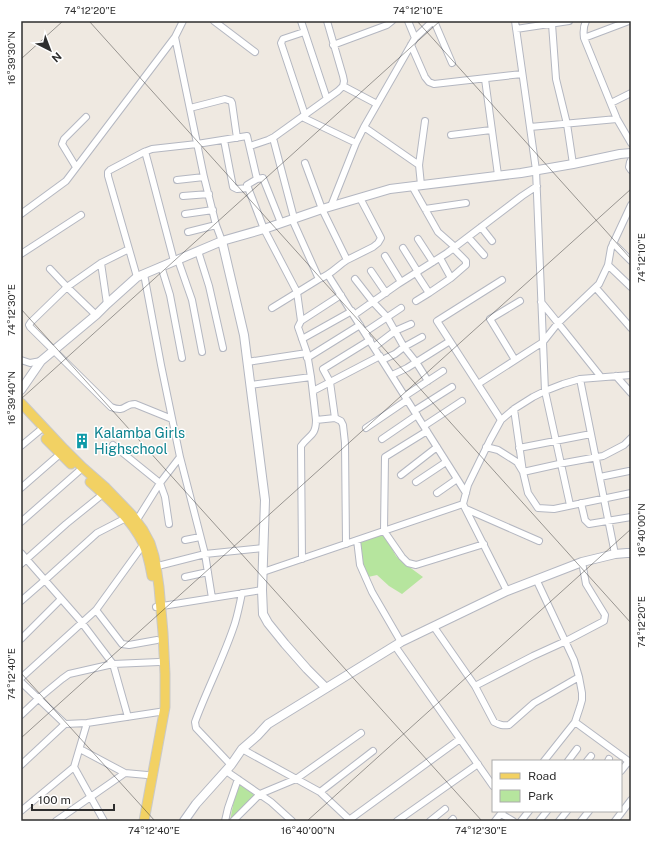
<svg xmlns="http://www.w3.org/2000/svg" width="652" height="842" font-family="'Public Sans',sans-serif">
<rect width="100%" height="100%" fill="#efe9e1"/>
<!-- green -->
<path fill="#b6e59e" d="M384,534L396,556L408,566L423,577L402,594L389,586L377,575L368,577L363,565L360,541Z
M238,779L257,798L233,821H230Z"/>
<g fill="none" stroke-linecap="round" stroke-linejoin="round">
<defs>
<path id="street" d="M214,21L255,52
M301,21L327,99
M408,21L415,38
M434,21L452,63
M515,21L536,170L545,391L570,505
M586,21C583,27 583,31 584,38L617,119L631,143
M552,24L556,79L567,124L573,164
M516,29L569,21
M304,32L283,39L281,43L305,115
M175,37L183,21
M584,38L629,21
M333,45L387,25L392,21
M411,45L425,77L429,82L434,84L522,74
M485,79L498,175
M343,86L377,104
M611,103L631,93
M190,108L225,99L231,101L232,103L237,138
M302,117L356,143
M364,127L419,165
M530,127L617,119
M451,135L491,130
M273,138L294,218
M224,140L233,187L237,189L248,188
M250,146L268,140L274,137L338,91L343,86L344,81L343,76L327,21
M144,152L146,155L149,166L174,261
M631,160L630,162L629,167L631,170
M76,167L62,144L64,139L86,117
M257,179L263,178L281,223
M177,180L204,177
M421,185L419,165L425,121
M412,186L438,232L455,247
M183,196L209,194
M631,205L611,248L608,265L631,287
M331,206L356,143L364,127L415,38L433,21
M425,209L466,203
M21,214L66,181L175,37L204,177L216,225L222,241
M185,214L213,210
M292,219L319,279C332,274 336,267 347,260L322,209L305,163
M481,227L492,241
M188,232L216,225
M468,237L484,255
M418,239L433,262
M613,243L631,261
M403,248L418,272
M198,251L209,286L223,348
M21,254L81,215
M385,256L401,282
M178,260L192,300L202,352
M347,260L373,247L378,243L381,238L379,234L360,198
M101,263L107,304
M161,266L170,295L182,358
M50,269L67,287L31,322L29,325L30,327L111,407C126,413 123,404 135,404L172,419
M371,271L386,293
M416,273L429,293L451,278L440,258
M144,274L161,365L180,457L160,483L165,497L169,524
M328,275L466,493
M137,277L108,176V172L110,170L144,152L152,149L197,144L247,136L257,179L247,185L264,229L297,292L301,321
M451,278L466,265V261L453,248
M355,279L373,302L387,317L404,347L416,362L428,381
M596,288L631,328
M341,295L301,321L298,327L307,353L311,377L316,420L335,418L330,382L323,369L370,340
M416,301L429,293
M541,302L558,323L599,284L608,265
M272,308L319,279
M96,315L67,287L101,263L129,249
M354,315L398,284L447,253L522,196L537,186
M365,332L401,308
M302,339L352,311
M374,347L395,331L411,324
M307,358L360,325
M21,360L30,363L41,361
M382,360L395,354L404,347L422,337
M515,360L490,319L520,301
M247,362L307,353
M392,375L407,368L450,341
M616,376L631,393
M580,379L615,554
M478,384L543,342L558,323L601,377
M250,385L311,377
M313,391L380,356
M405,396L443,371
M514,409L523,472L528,493L538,508L554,509L631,493
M414,411L452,387
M335,418L341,421L343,425L345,443L346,544
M501,420L437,321L502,280
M424,426L462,401
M366,428L407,400
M427,431L385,457L384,531L402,557L408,563L416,565L484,544
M382,439L417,415
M113,445L160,483L135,523
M21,446L39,431
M486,447L498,450L517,462L523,472L559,464L603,456L624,445L631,438
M519,448L591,434
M180,457L205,554L263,548
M401,475L437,447
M600,477L629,471
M416,482L446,462
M21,488L60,454
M437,493L457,479
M581,503L585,520L589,524L631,517
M466,509L539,541
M21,522L79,471
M185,540L200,537
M357,540L360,565L372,592L401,642
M21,553L79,619L113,664L128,717
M302,559L301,446C309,435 316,436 316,420
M21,564L66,524L103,494
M154,567L205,554L212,598
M263,572L463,504
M185,577L208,572
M536,579L574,660L579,677L582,693V700L580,707L575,722L544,761
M507,591L463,504L468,485L490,440L501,420L514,409L533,397L545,391L563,384L580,379L631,375
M21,601L45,580L97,533L126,518
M156,607L262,590
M96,610L122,644L129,645L157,640
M434,627L475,686L494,722C500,725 503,726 509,725L534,703L579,677
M21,639L61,599
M395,646L493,786
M21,678L96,610L143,545
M21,682L65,724
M475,686L533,656L566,641L604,621L605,615L586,584L582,562
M21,715L39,698L62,679L69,674L113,664L159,662
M575,722L631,763
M87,723L74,767L104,821
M80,749L125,773
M242,749L320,792L351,821
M568,761L577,749
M587,761L591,756
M608,761L609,759
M21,765L65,724L87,723L159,712
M231,765L196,728L195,722C207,689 224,657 235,623C238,613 240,603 242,593
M226,771L271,802L292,821
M621,771L629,761
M320,792L373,751
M21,811L74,767
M501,814L513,821
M349,820L460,739
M56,821L125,773L147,775
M225,821L228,808L238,779
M233,821L260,794L296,779L361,733
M397,821L478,764
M430,821L445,809
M451,821L453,819
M495,821L503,811
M521,821L529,811
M539,821L547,811
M559,821L567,811
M581,821L589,811
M615,821L631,800"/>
<path id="secondary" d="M222,241L244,335L265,500L262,590L263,614L268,623L285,644L307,669L326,688
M21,390L41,361L96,315L107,304L137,277L222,241L264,229L322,209L390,189L521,173L573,164L620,154L631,153
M184,821L196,804L231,765L242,749L257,736L268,724L401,642L507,591L582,562L615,554L627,553H631"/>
<path id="primary" d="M21,403L64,449L82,467L106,488L132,515L143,530L150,543L154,556L156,566L159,587L163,633L165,674V707L144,821
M46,439L71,464
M90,482C110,500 131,519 143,543C148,553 150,565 152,576"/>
</defs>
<!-- street casing -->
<use href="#street" stroke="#b4b7c1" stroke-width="8"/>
<!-- secondary casing -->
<use href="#secondary" stroke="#b4b7c1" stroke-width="10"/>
<!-- primary casing -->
<use href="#primary" stroke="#c9c9c9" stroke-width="11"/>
<!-- street -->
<use href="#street" stroke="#fff" stroke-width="6"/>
<!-- secondary -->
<use href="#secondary" stroke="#fff" stroke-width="8"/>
<!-- primary -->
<use href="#primary" stroke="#f2d163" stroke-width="9"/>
</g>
<!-- ticks -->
<path fill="none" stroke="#2e2e2e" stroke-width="1" stroke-opacity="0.45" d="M89,21L631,623M417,21L631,259M21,59L63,21M21,309L482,821M21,399L440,21M21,673L155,821M21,738L631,189M307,821L631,529"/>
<!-- icons -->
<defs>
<symbol id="building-bare" viewBox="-9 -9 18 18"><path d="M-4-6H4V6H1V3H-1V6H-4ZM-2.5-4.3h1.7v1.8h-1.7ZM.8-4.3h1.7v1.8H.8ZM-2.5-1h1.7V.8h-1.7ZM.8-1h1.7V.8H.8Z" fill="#0f9aa8" stroke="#fff" stroke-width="2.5" paint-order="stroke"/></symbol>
</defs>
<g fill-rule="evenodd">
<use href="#building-bare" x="71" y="430" width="22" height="22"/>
</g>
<g text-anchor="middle" stroke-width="3" stroke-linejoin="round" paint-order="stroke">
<!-- culture labels -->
<g font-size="14" fill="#0d838f" stroke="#fff" text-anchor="start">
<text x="94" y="438">Kalamba Girls<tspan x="94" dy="16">Highschool</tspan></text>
</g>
</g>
<!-- border -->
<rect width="652" height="842" fill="none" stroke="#ffffff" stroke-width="44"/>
<!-- legend -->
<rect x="492" y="760" width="130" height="52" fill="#ffffff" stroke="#ababab"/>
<rect x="500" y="773" width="20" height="6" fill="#f2d163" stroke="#ababab"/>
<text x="528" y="780" font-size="12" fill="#2e2e2e">Road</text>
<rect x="500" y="790" width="20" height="12" fill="#b6e59e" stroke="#ababab"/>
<text x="528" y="800" font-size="12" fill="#2e2e2e">Park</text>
<!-- north arrow -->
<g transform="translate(50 50) rotate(138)" stroke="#ffffff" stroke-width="3" paint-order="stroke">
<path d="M0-3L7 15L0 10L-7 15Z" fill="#2e2e2e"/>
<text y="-6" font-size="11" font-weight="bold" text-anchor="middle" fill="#2e2e2e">N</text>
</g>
<!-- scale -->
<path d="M32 804v6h82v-6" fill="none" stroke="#2e2e2e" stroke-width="2"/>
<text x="38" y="804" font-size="12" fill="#2e2e2e" stroke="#ffffff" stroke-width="3" paint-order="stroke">100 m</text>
<rect x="22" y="22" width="608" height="798" fill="none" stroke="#2e2e2e" stroke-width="1.5"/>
<g font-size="10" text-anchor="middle" fill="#2e2e2e">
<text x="90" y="14">74°12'20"E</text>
<text x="418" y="14">74°12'10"E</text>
<text transform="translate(11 58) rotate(-90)" y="4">16°39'30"N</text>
<text transform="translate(641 258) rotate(-90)" y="4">74°12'10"E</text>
<text transform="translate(11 310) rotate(-90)" y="4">74°12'30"E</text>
<text transform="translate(11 398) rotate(-90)" y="4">16°39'40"N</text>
<text transform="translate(641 530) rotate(-90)" y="4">16°40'00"N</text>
<text transform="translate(641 622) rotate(-90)" y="4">74°12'20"E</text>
<text transform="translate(11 674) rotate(-90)" y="4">74°12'40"E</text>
<text x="154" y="834">74°12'40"E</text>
<text x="308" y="834">16°40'00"N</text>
<text x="481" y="834">74°12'30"E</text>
</g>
</svg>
